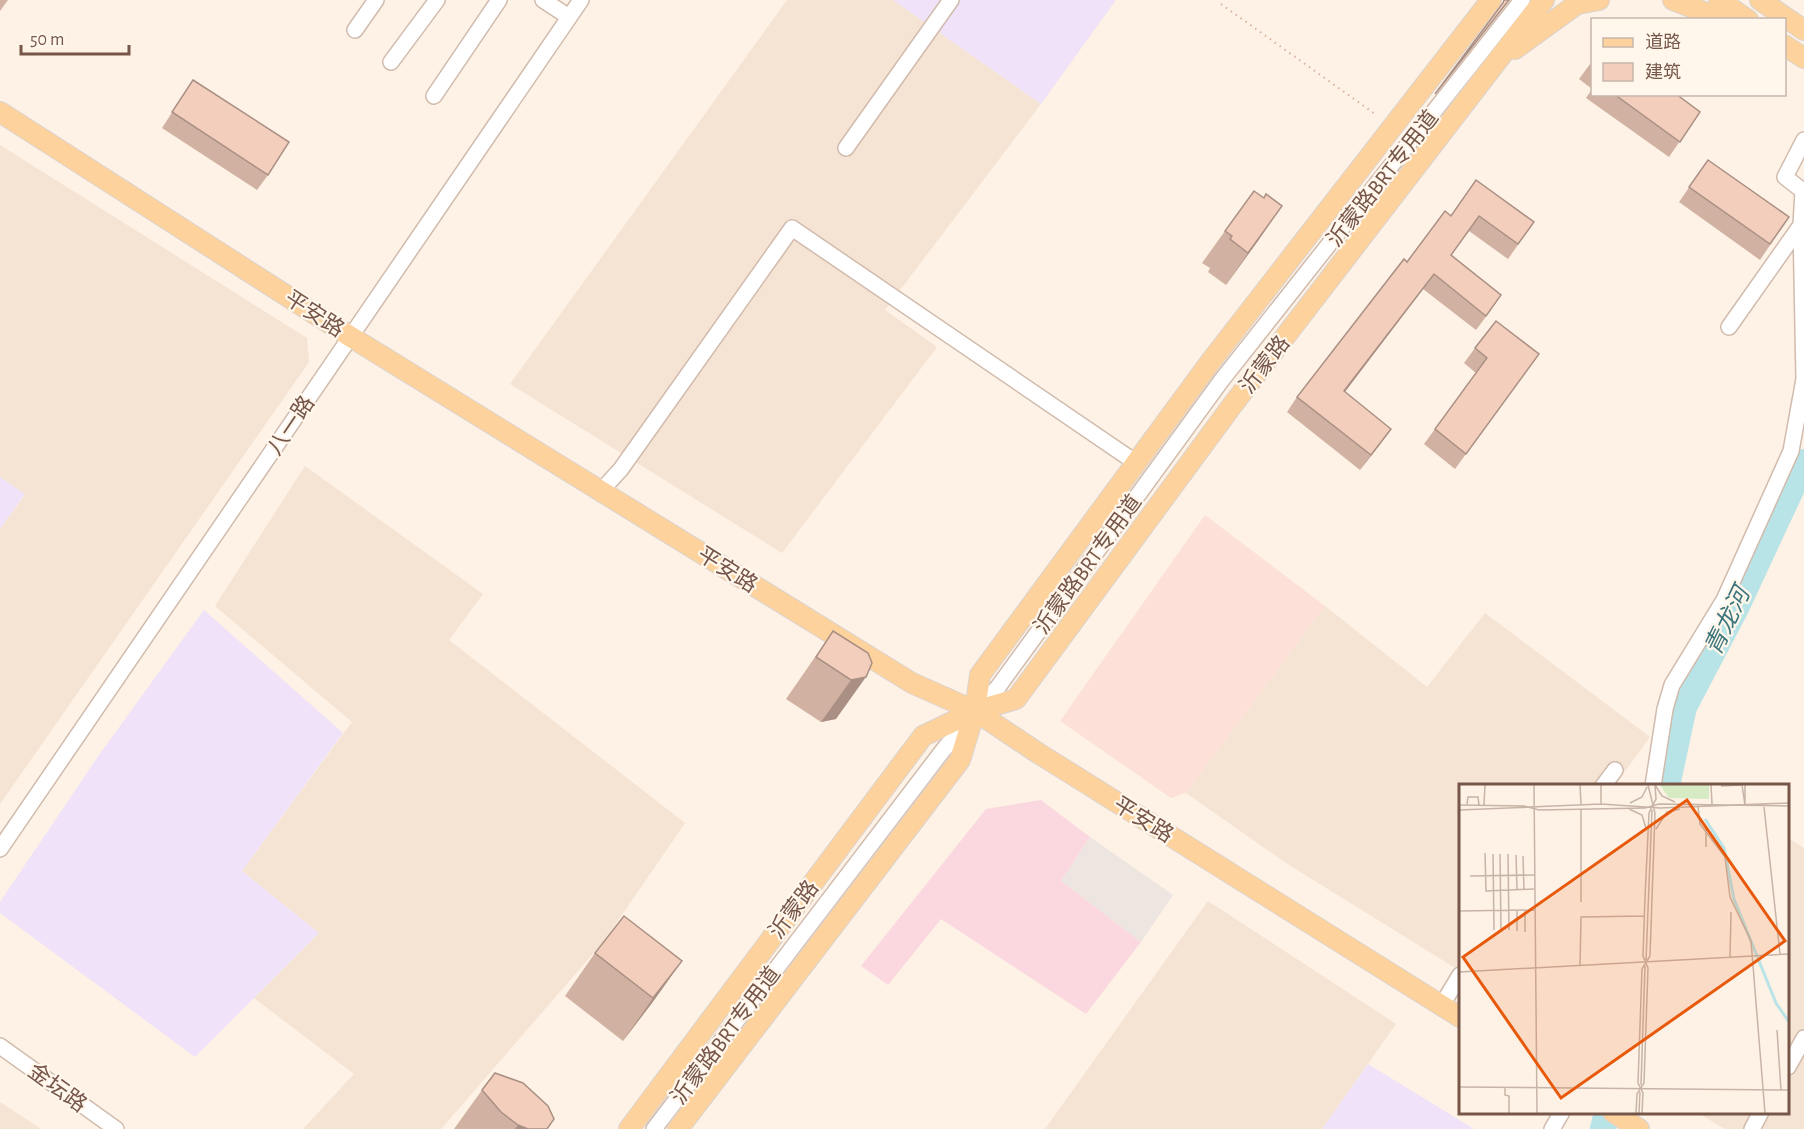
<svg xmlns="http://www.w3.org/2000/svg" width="1804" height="1129" font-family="'Alegreya Sans','Noto Sans SC',sans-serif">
<rect width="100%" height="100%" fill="#fdf2e5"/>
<!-- residential -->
<path fill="#f5e3d3" d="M787,0H893L1041,104L885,310L937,347L782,553L510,384Z
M0,145L307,338L309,362L0,804V529L25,495L0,477Z
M305,466L483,594L449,640L685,823L604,941L441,1129H303L354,1074L254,998L319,933L242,871L352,722L215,606Z
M1325,606L1427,687L1485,613L1650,737L1615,785L1460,786V971L1286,863L1186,793Z
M1788,838L1804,848V1129H1725L1698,1113L1788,1112Z
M1208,901L1396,1024L1322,1129H1045Z
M0,1102L41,1129H0Z"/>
<!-- commercial -->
<path fill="#fde1d9" d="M1205,515L1325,606L1186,793L1171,798L1060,721Z"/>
<!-- industrial -->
<path fill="#ede5df" d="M1090,837L1173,895L1141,942L1061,881Z"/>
<!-- education -->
<path fill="#efe2f9" d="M893,0H1116L1041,104Z
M0,477L25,494L0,529Z
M204,610L343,733L242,871L319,933L195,1057L0,913V902L99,755Z
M1368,1064L1474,1129H1322Z"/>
<!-- medical -->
<path fill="#fbd8df" d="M1041,800L1090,837L1061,881L1141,942L1086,1014L941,919L888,985L861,966L986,809Z"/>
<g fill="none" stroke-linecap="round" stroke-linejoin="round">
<!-- river -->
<path stroke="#b9e4e7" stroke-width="26" d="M1667,786L1684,707L1736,608L1804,462
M1603,1129L1607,1112"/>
<defs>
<path id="minor" d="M543,0L569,17
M355,30L376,0
M391,62L437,0
M434,96L499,0
M846,148L951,0
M1729,327L1801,225
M601,491L621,469L792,228L1135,462
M1603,786L1615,770
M1653,786L1665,709L1672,685L1724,600L1791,451L1804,379L1801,225L1803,191L1785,177L1804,140
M0,849L581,0
M1442,1005L1460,975
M0,1046L116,1129
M1788,1067L1804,1038
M654,1129L944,749L998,687L1221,381L1522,0
M1552,1129L1562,1112
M1752,1129L1761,1112"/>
<path id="major" d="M1673,0L1724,20
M1719,0L1748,20
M1760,0L1804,30
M1784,45L1804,58
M1515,49L1577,4L1599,0
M0,112L351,337L912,683L975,711L1038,753L1460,1017
M1613,1112L1639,1129
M629,1129L923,736L975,711L1016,699L1231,407L1544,0
M678,1129L960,760L975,711L980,675L1211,361L1491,0"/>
</defs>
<!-- minor casing -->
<use href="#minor" stroke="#d1bbad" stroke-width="18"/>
<!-- major casing -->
<use href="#major" stroke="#dbd3d0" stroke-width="22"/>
<!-- path -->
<path stroke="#d8b19f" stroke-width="2" stroke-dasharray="1.5 4.5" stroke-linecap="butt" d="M1221,4L1375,114"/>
<!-- minor -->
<use href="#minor" stroke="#fff" stroke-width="15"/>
<!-- major -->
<use href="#major" stroke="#fdd29c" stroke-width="20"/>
</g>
<!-- wall -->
<path fill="#d1b1a2" d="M0,0H8L0,11Z
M1593,60V94H1676L1700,112L1669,157L1586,98L1592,89L1579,79Z
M193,80L268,175L257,190L162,128Z
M1708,160L1789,217L1760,260L1679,202Z
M1476,180L1534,222L1508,259L1469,231L1451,255L1491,310L1476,330L1423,289L1345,392L1381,443L1360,470L1287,412L1297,397L1407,262L1451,216Z
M1225,231L1260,238L1226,285L1208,272L1210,268L1202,263Z
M1475,348L1539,354L1455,469L1424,444L1476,373L1464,363Z
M833,631L868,653L836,719L821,722L786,699Z
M595,953L682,961L652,1003L623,1041L565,996Z
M482,1090L547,1129H454Z"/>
<!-- shaded-wall -->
<path fill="#aa9084" d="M1282,206L1260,238L1226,285L1248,253Z
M1434,274L1423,289L1334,406L1344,391Z
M1391,429L1381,443L1360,470L1371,455Z
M866,677L836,719L821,722L851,680Z
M682,961L652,1003L623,1041L653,998Z
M518,1125L528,1129H515Z"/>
<!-- building -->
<path fill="#f3cebc" stroke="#aa9084" stroke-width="1.5" d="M1504,0H1509L1435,94L1503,3Z
M193,80L289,142L268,175L172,112Z
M1614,94H1676L1700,112L1680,142Z
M1708,160L1789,217L1770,244L1689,187Z
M1476,180L1534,222L1518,244L1479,216L1451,255L1501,295L1486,316L1434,274L1344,391L1391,429L1371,455L1297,397L1404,259L1407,262L1445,211L1451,216Z
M1254,191L1264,198L1266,194L1282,206L1248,253L1230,239L1232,236L1225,231Z
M1496,321L1539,354L1466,454L1435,429L1487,358L1475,348Z
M833,631L868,653L872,663L866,677L851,680L816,657Z
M624,916L682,961L653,998L595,953Z
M495,1073L523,1083L548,1106L554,1119L547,1129H528L518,1125L501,1112L482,1090Z"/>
<g text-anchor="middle" stroke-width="4.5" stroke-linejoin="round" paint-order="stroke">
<!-- street labels -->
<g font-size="22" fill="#765649" stroke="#fff6ec">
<text transform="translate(1382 178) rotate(-52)" y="8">沂蒙路BRT专用道</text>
<text transform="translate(315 313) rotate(33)" y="8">平安路</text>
<text transform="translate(1264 364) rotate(-52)" y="8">沂蒙路</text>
<text transform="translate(290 425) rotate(-56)" y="8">八一路</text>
<text transform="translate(1087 564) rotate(-54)" y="8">沂蒙路BRT专用道</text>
<text transform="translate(728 569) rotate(32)" y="8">平安路</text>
<text transform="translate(1144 819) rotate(32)" y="8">平安路</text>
<text transform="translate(793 909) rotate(-53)" y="8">沂蒙路</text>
<text transform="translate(725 1035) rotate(-53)" y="8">沂蒙路BRT专用道</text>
<text transform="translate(58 1087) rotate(36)" y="8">金坛路</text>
</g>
<!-- water labels -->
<g font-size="24" font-style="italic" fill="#3c767c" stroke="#fff6ec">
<text transform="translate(1727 621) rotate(-64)" y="8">青龙河</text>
</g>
</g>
<!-- overview -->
<g transform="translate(1459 784)">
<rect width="330" height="330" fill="#fdf2e5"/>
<path d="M201,1H250V15L210,14Z" fill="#d6ebc3"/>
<path fill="none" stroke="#b9e4e7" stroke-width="3" d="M246,35L265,64L275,115L317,219L330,238"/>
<path fill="none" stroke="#c7b4a7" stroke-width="1.5" d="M75,1L78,329M121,1L122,20M142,1V20M196,1L203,12L216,18M252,1L253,20M283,1L286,21V1M262,2L282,1M171,19L183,13L188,3M8,20L9,13H19L20,21M0,21L65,22L80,26L186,24L200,20L330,22M25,21L26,1M239,23L241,40L266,73L271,113L292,157L306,329M305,23L321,170M170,25L183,31L187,44M0,26L142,20L201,24L330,19M197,45L208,28L221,25M247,63V44M26,69L27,107L75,105M34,70L35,146M41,70L42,146M49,70L50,146M57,71L58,105M64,72L65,106M11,92L75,91M122,118V25M66,126V148M0,127L76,126M58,147V126M271,173L272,128M187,176L193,26M121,182L122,133L185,132M0,188L330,170M318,246L322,306M182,301L186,182M0,303L330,306M46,303V311L50,312V329M177,329L178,310L185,299L189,184L184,172L186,113L190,29L197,15L196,1M180,329L181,308M183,329L184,309L179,299L183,185L191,172L196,29L189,1"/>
<path fill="#e8590c" fill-opacity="0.15" stroke="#e8590c" stroke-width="3" d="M228,16L326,157L102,314L4,173Z"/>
<rect width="330" height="330" fill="none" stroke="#765649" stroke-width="3"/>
</g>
<!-- legend -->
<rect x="1591" y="18" width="195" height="78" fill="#fff6ec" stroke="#c8b6ab" stroke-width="1.5"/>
<rect x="1603" y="38" width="30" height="9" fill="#fdd29c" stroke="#c8b6ab" stroke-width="1.5"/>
<text x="1645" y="48" font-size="18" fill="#765649">道路</text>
<rect x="1603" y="63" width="30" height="18" fill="#f3cebc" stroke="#c8b6ab" stroke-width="1.5"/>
<text x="1645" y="78" font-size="18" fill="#765649">建筑</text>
<!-- scale -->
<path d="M21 45v9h108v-9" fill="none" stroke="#765649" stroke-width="3"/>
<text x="30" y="45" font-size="18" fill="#765649" stroke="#fff6ec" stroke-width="4.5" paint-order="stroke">50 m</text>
</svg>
